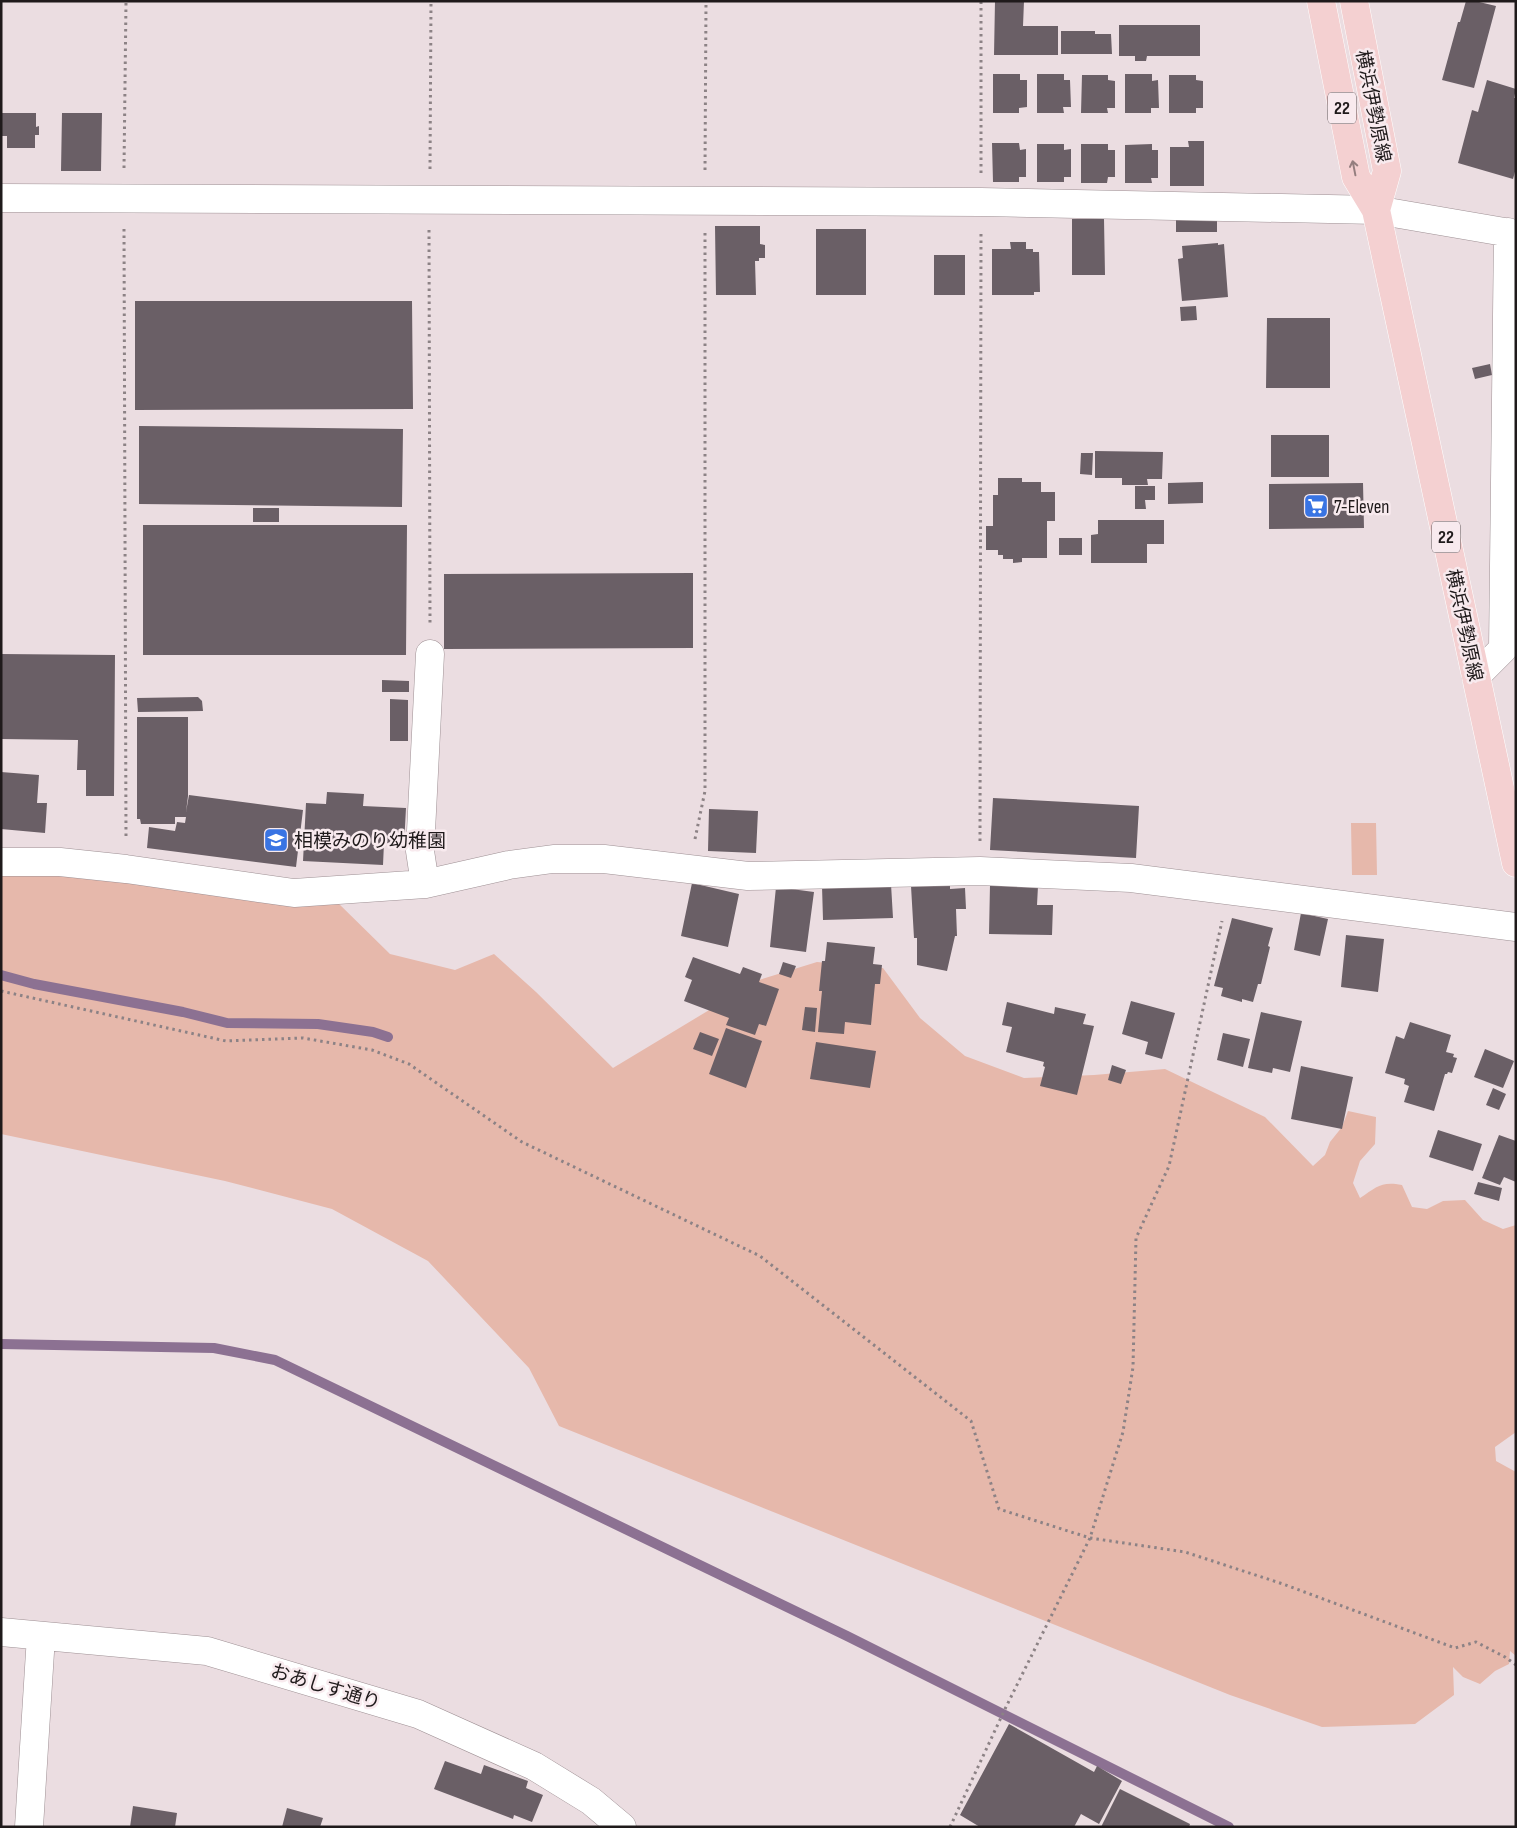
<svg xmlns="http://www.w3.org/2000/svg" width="1517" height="1828" font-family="'Sofia Sans Condensed','Noto Sans JP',sans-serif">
<rect width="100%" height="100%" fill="#ebdde1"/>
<!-- green -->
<path fill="#e6b8ab" d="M1351,823H1376L1377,875H1352Z
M1,866L335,900L390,954L455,970L494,954L536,992L613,1068L759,980L817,962L883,968L920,1018L965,1056L1024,1078L1094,1075L1165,1069L1265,1117L1313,1166L1325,1155L1330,1142L1342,1127L1348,1111L1376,1117L1375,1144L1360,1161L1353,1183L1360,1198C1377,1187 1381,1181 1402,1185L1412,1207L1427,1209L1443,1201L1465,1200L1483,1220L1503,1229L1516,1225V1432L1495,1447L1496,1461L1516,1472V1656L1510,1651L1509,1664L1495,1671L1480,1684L1463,1677L1453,1667L1454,1695L1415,1724L1322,1727L1230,1695L559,1426L529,1368L428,1261L332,1209L225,1181L1,1134Z"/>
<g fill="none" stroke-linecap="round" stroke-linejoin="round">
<!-- stream -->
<path stroke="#8c7192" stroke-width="10" d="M1,975L34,984L183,1012L227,1023L318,1024L373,1032L388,1037
M1,1344L214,1348L275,1360L847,1636L1229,1827"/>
</g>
<!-- building -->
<path fill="#6a5f66" d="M995,1H1024L1023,26H1058V55H994Z
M1466,1H1475L1496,6L1474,88L1442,80L1458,22H1460Z
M1119,25H1200V56H1147L1146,61H1135V56H1119Z
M1061,31H1095V34H1111L1112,54H1061Z
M993,74H1020V80H1027V107L1019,108V113H993Z
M1037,74H1064V80H1070L1071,107H1063L1064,113H1037Z
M1125,74H1152V81L1158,80L1159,108H1151V113H1125Z
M1082,75H1108V80L1115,81V108H1107L1108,113H1081Z
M1169,75H1196V80L1203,81V108H1196V113H1169Z
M1487,80L1516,89L1514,98H1516V168L1513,179L1458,163L1472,110L1478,112Z
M1,113H36V127L39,126V135H35V148H7V136H1Z
M62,113H102L101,171H61Z
M1188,141H1204V186H1170V147H1189Z
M992,143H1019L1020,150L1026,149V177H1019V182H993Z
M1037,144H1064V150L1071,149V177H1064V182H1037Z
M1081,144H1108V150H1115V177H1108L1107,183H1081Z
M1152,144V150H1158V178H1151L1152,183H1125V145Z
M1176,218H1217V232H1176Z
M1072,219H1104L1105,275H1072Z
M715,226H760V244L765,245V258H759V261H755L756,295H716Z
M816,229H866V295H816Z
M1010,242H1026V249H1033V252H1039L1040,292H1034V295H992V249H1011Z
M1218,243V245L1224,244L1228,297L1182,301L1178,259L1183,258L1182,246Z
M934,255H965V295H934Z
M135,301H412L413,409L135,410Z
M1196,306L1197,320L1181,321L1180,307Z
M1267,318H1330V388H1266Z
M1490,364L1492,375L1475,379L1472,368Z
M139,426L403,429L402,507L139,504Z
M1271,435H1329V477H1271Z
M1095,451L1163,452L1162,479H1147L1148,485H1122V478H1095Z
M1081,453H1093L1092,475L1080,474Z
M998,478H1022V482H1041V492H1055V521H1047V558H1022V562L1013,563V559H1003V555H998V550H986V526H993V495H998Z
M1203,482V503L1168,504V483Z
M1363,483L1364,528L1269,529V484Z
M1135,486H1155V500H1145L1146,509H1135Z
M253,508H279V522H253Z
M1098,520H1164V544H1147V563H1091V535L1098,534Z
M143,525H407L406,655H143Z
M1059,538H1082V555H1059Z
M693,573V648L444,649V574Z
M1,654L115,655L114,796H86V770H77L78,740L1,739Z
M382,680L409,681V692H382Z
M198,697L202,701L203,711L138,712L137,698Z
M390,699L408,700V741H390Z
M137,717H188V796L186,812L189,795L303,810L296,867L147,848L149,827L175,831L177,822L185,823L186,817H175V824H141L140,819H137Z
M1,772L39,775L37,803H47L45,833L1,829Z
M327,792L364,794L363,806L406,808L404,845L384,843L383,865L303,861L306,803L326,804Z
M993,798L1139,806L1136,858L990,850Z
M709,809L758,811L756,853L708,851Z
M692,883L739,894L728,947L681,936Z
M891,884L893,918L823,920L822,886Z
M950,885V889L965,888L966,909H956L957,936H955L947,971L917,965V938H914L911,886Z
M990,885L1038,886L1037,905H1053L1052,935L989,934Z
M776,887L814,892L806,952L770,947Z
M1301,913L1328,919L1320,956L1294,950Z
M1232,918L1273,928L1268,946L1270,947L1261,984H1258L1253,1002L1242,999V1002L1221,996L1223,988L1214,986Z
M1346,935L1384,939L1378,992L1341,987Z
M827,942L875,947L873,964L882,965L880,984H875L871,1025L845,1022L844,1034L818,1032L822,991H819L822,961H825Z
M693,957L740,974L743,967L762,974L759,982L779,989L766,1026L759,1024L755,1035L726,1025L729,1018L684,1001L692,980L685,977Z
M783,962L796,966L791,978L779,974Z
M1131,1001L1175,1013L1162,1059L1145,1054L1148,1042L1122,1034Z
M1007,1002L1054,1014L1055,1007L1086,1014L1083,1024L1094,1026L1077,1095L1040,1086L1045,1067L1043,1066L1044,1062L1006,1052L1012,1027L1002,1025Z
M805,1007L817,1008L815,1032L802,1030Z
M1261,1012L1302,1021L1290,1072L1273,1068L1272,1073L1248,1068Z
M1410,1022L1451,1035L1446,1052L1454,1054L1453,1057L1457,1058L1452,1073L1448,1072L1447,1074H1445L1434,1111L1404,1102L1409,1086L1404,1084L1405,1079L1385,1073L1396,1036L1404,1039Z
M726,1028L762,1041L746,1088L709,1074Z
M700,1032L719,1039L712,1056L693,1049Z
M1223,1033L1250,1039L1243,1067L1217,1060Z
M816,1042L876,1051L870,1088L810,1079Z
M1485,1049L1514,1061L1503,1088L1474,1077Z
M1112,1065L1126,1070L1121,1084L1108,1080Z
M1301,1066L1353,1077L1342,1129L1291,1119Z
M1493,1088L1506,1094L1499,1110L1486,1105Z
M1438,1130L1482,1144L1473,1171L1429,1157Z
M1499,1135L1516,1141V1182L1504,1177L1500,1185L1482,1178Z
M1478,1182L1502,1188L1499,1201L1474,1194Z
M1009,1724L1094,1772L1097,1766L1122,1781L1099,1824L1081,1814L1074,1827H980L960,1815Z
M445,1761L481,1774L484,1765L528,1781L526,1788L543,1795L532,1822L514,1815L513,1819L434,1789Z
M1120,1789L1190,1824L1189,1827H1101Z
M133,1806L177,1813L175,1827H130Z
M287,1808L323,1818L320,1827H282Z"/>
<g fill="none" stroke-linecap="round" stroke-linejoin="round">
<defs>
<path id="minor" d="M1,198L981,202L1376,210L1516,234
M1476,676L1503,649L1508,232
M1,862H60L126,869L294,893L425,884L509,865L553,859H604L748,876L980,871L1131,878L1516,927
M425,884L420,851L430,654
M1,1632L207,1651L418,1714L534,1766L591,1801L622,1827
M29,1827L41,1636"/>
<path id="major" d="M1321,1L1356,177L1376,210L1516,863
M1354,1L1387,171L1376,210"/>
</defs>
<!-- minor casing -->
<use href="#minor" stroke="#9e9094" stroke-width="29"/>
<!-- major casing -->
<use href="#major" stroke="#fff" stroke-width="29"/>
<!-- path -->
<path stroke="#8c8285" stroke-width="3" stroke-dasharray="2.5 4" stroke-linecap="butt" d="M124,168L126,1
M430,169L431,1
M705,170L706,1
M981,173V1
M124,229L126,838
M429,230L430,624
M695,839L705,791V231
M980,841L981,232
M1,991L226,1041L303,1038L372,1050L409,1064L522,1142L760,1256L971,1421L999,1509L1090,1538L1185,1552L1283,1584L1455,1648L1476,1642L1505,1657L1516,1665
M950,1827L1005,1709L1090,1538L1123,1432L1133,1367L1136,1238L1169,1166L1222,921"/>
<!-- minor -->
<use href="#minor" stroke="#fff" stroke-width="28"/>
<!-- major -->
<use href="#major" stroke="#f4d0d1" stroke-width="28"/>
</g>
<!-- one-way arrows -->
<defs><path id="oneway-shaft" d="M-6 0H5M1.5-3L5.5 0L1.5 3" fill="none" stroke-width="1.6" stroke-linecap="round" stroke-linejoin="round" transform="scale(1.25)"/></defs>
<use stroke="#947e7f" href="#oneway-shaft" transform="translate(1354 168) rotate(-101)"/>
<!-- icons -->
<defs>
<symbol id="supermarket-square" viewBox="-11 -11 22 22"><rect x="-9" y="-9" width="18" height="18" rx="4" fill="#3974e3" stroke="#f8eaee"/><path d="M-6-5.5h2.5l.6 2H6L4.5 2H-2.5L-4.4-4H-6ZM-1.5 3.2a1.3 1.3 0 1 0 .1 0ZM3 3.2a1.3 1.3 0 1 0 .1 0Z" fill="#fff"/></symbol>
<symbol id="school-square" viewBox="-11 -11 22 22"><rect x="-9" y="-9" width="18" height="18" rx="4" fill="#3974e3" stroke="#f8eaee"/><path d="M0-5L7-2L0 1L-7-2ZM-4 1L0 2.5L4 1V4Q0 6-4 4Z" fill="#fff"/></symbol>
</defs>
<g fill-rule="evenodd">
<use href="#supermarket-square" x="1302" y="492" width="28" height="28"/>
<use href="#school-square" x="262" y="826" width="28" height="28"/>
</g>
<g text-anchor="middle" stroke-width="5" stroke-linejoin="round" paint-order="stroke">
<!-- shield labels -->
<g fill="#f8eaee" stroke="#60585a" stroke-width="1">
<rect x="1328" y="92.5" width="28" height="31" rx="4"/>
<rect x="1432" y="521.5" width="28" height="31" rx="4"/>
</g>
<g font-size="18" font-weight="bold" fill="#1f1a1b">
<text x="1342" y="114">22</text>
<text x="1446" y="543">22</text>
</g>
<!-- street labels -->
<g font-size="19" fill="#1f1a1b" stroke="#f8eaee">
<text transform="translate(1374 106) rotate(79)" y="7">横浜伊勢原線</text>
<text transform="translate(1465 625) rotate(78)" y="7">横浜伊勢原線</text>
<text transform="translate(326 1686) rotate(17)" y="7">おあしす通り</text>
</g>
<!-- poi labels -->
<g font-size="19" fill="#1f1a1b" stroke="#f8eaee" text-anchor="start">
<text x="1334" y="513">7-Eleven</text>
<text x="294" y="847">相模みのり幼稚園</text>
</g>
</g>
<!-- border -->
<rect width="1517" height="1828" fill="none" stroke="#1f1a1b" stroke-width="5"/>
</svg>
